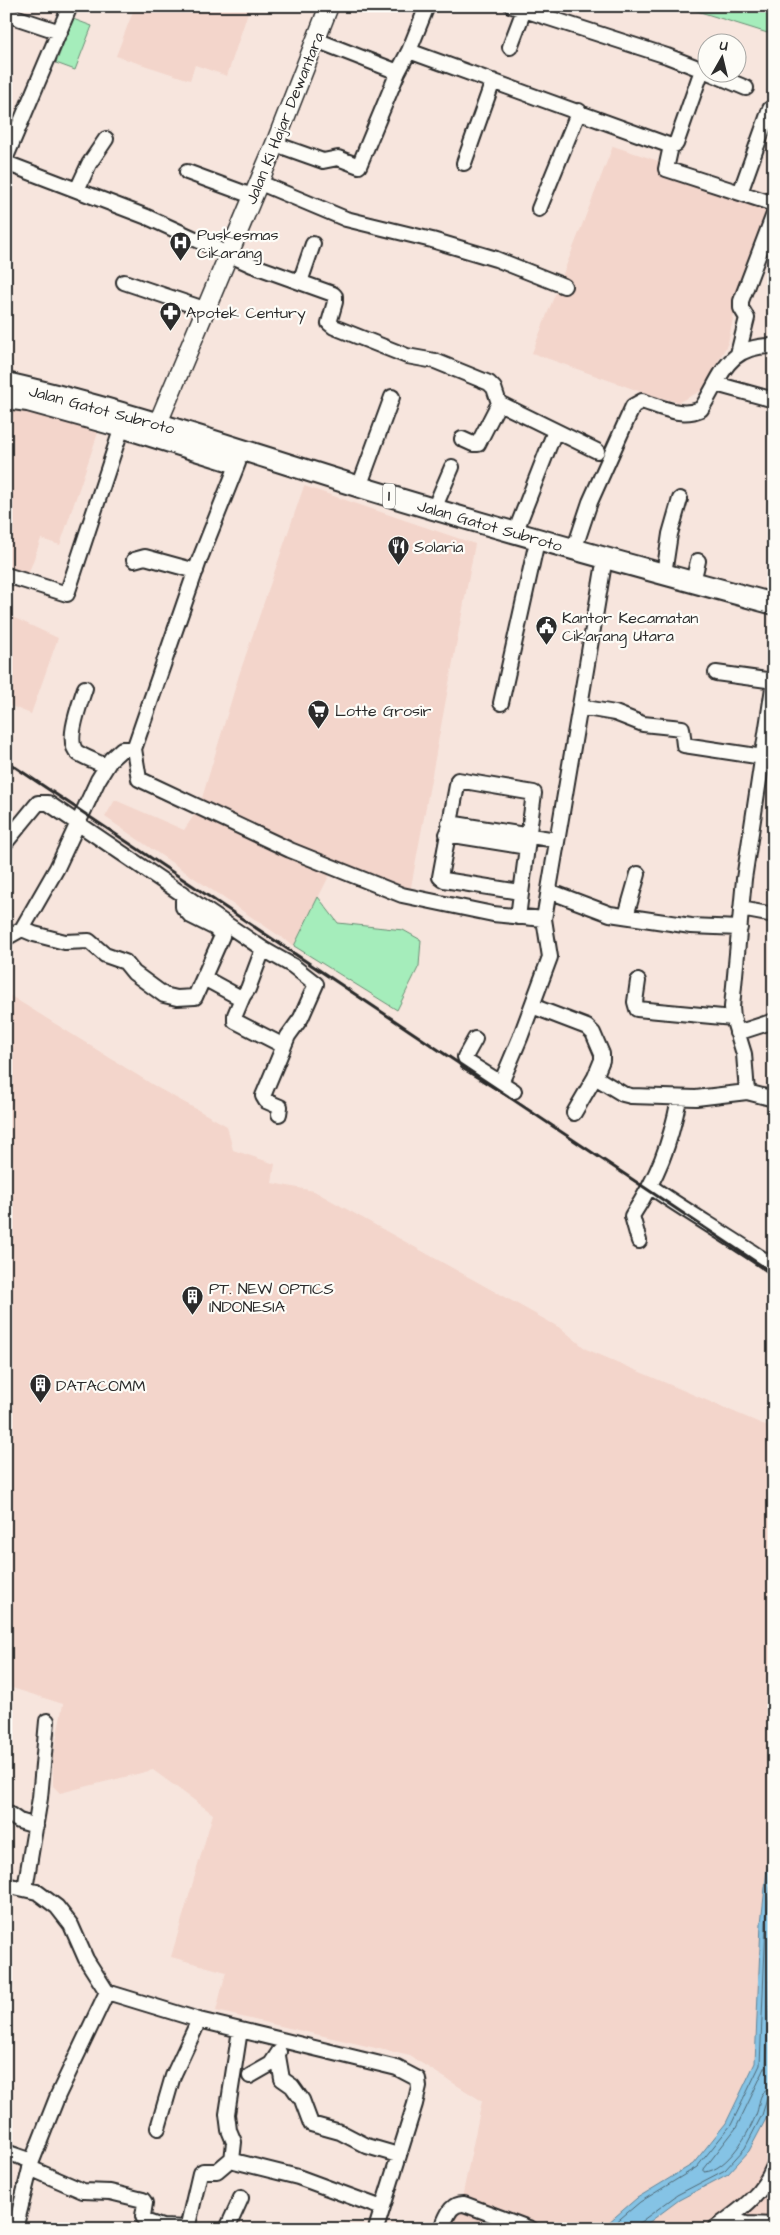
<svg xmlns="http://www.w3.org/2000/svg" width="780" height="2235" font-family="'Architects Daughter',sans-serif">
<rect width="100%" height="100%" fill="#f7e5dd"/>
<filter id="ink" filterUnits="userSpaceOnUse"><feTurbulence type="fractalNoise" baseFrequency=".02" numOctaves="2"/><feDisplacementMap in="SourceGraphic" scale="10" xChannelSelector="R" yChannelSelector="G"/><feConvolveMatrix kernelMatrix="1 2 1 2 8 2 1 2 1" color-interpolation-filters="sRGB"/></filter>
<g filter="url(#ink)">
<!-- built -->
<path fill="#f3d5cb" d="M135,6H250L227,76L195,65L190,80L116,56Z
M613,146L774,199L737,300L728,343L703,390L679,402L653,396L532,353Z
M6,404L101,424L60,545L41,539L28,575L13,569L6,590Z
M304,486L475,544L408,903L331,872L294,946L105,817L115,800L184,830L199,808L239,675Z
M6,614L58,638L31,714L6,704Z
M6,993L158,1088L227,1126L233,1150L275,1164L272,1183L314,1191L562,1329L586,1349L774,1429V2229H449L461,2203L482,2101L410,2056L216,2011L226,1972L171,1957L213,1814L153,1770L60,1793L53,1786V1756L63,1704L6,1686Z"/>
<!-- green -->
<path fill="#a5edbb" stroke="#688c73" d="M681,6H774V35Z
M73,19L92,26L75,70L56,63Z
M318,897L338,923L403,930L421,940L419,966L397,1010L294,946Z"/>
<!-- water -->
<path fill="#85c3e5" stroke="#61869b" d="M772,1825L774,2092L767,2117L749,2151L728,2174L679,2200L640,2229H601L637,2198L693,2164L726,2123L755,2063L761,1923Z"/>
<g fill="none" stroke-linecap="round" stroke-linejoin="round">
<!-- shore -->
<path stroke="#4f6875" stroke-width="1" d="M774,1914L766,2066L736,2128L704,2169V2172C727,2171 750,2132 757,2112C759,2106 759,2098 763,2093C766,2090 770,2089 774,2089
M608,2229L640,2202L697,2167L731,2125L760,2065L766,1923L774,1857
M637,2229L639,2223L677,2195L725,2170L745,2148L762,2115L767,2099L774,2096"/>
<defs>
<path id="minor" d="M512,6L667,56L708,72
M6,14L60,32
M316,40L398,72L409,51L671,146
M510,47L524,10
M409,51L427,6
M702,70L676,144L671,146L666,169L774,204
M708,72L746,88
M275,144L323,161L338,158L359,166L398,72
M6,157L70,6
M6,163L147,217L252,265L333,294L335,296V302L329,323L334,327L407,356L435,361L489,383L494,388L499,403L597,451
M464,163L493,81
M187,172L252,196
M258,182L346,219L432,240L496,259L564,286
M77,190L89,164L106,139
M740,193L770,109
M539,209L579,111
M124,282L204,309
M300,282L313,244
M738,354L747,318L741,308V301L774,214
M716,384L774,400
M462,439L473,444H478L499,403
M238,463L199,561L134,749L139,779L290,850L402,895L493,914L544,919
M359,487L392,397
M434,509L452,467
M515,533L555,431
M574,550L590,502L633,406L642,401C661,407 681,418 701,409C723,375 726,345 774,346
M134,560L145,557L196,571
M664,574L670,534L680,499
M6,575L67,594L122,427
M693,582L698,561
M716,673L774,681
M85,688C81,701 64,743 78,753C86,758 97,762 106,766
M501,703L535,550
M580,707L615,713L643,724L682,728L684,745L763,757
M449,823L556,840
M447,834L527,847
M6,842L38,803H48L263,949L293,966L316,984L301,1018L288,1036L263,1096L266,1101L280,1107L279,1114
M549,891L610,914L691,926L740,928
M741,909L774,915
M626,916L638,874
M518,917L534,793L458,780L440,877L444,880L520,892
M22,929L34,934L65,942L89,941L105,955L125,962L134,973L164,995L177,998L195,997L222,936L215,928L191,916L183,907V893
M6,938L22,929L57,868L98,780L111,759L122,749H134
M204,978L237,996H243L248,989L263,949
M638,981L635,1002L637,1009L733,1018
M243,996L235,1015V1021L284,1046
M532,1006L587,1027L593,1033L602,1054V1060L595,1077L574,1113
M737,1033L774,1021
M475,1039L465,1057L467,1062L514,1091
M595,1077L623,1094L631,1096L696,1098L747,1092L774,1099
M501,1083L520,1038L550,957L544,919L603,569
M747,1092L744,1054L733,1018L732,1007L744,879L774,681
M651,1187C692,1215 734,1239 774,1267
M639,1241L632,1216C658,1176 670,1145 679,1099
M6,1812L19,1821L36,1826
M6,1885L37,1892L57,1907L71,1925L86,1959L107,1992L199,2020L397,2068L418,2079L419,2087L415,2104L376,2229
M25,1889L40,1798L47,1721
M278,2056L282,2079L292,2086L302,2100L311,2124L340,2132L367,2146L398,2155
M250,2076L271,2064L279,2052
M158,2128L173,2076L199,2020
M6,2152L32,2161
M232,2160L234,2142L229,2130L227,2114L240,2030
M30,2168L83,2191L110,2192L143,2200L145,2203L143,2216L145,2221L162,2227L187,2228
M730,2219L746,2224L774,2225
M15,2229L32,2161L58,2095L107,1992
M187,2229L200,2173L203,2171H217L230,2160L298,2177L382,2208
M227,2229L241,2198
M441,2229C447,2218 449,2203 464,2204L531,2229
M714,2229C739,2211 762,2196 774,2166"/>
<path id="major" d="M158,423L275,144L329,6"/>
<path id="highway" d="M6,383C126,410 243,451 360,487C497,529 636,567 774,604
M6,398L28,401L122,427L234,462"/>
</defs>
<!-- minor casing -->
<use href="#minor" stroke="#2b2b2b" stroke-width="18"/>
<!-- major casing -->
<use href="#major" stroke="#2b2b2b" stroke-width="21"/>
<!-- highway casing -->
<use href="#highway" stroke="#2b2b2b" stroke-width="24"/>
<!-- minor -->
<use href="#minor" stroke="#fdfcf7" stroke-width="14"/>
<!-- major -->
<use href="#major" stroke="#fdfcf7" stroke-width="18"/>
<!-- highway -->
<use href="#highway" stroke="#fdfcf7" stroke-width="20"/>
<!-- rail -->
<path stroke="#2b2b2b" stroke-width="3" d="M6,761L774,1274"/>
</g>
</g>
<!-- icons -->
<defs>
<symbol id="hospital-pin" viewBox="-11 -11 22 30"><path d="M0 17L-7.5 6A9.5 9.5 0 1 1 7.5 6Z" fill="#2b2b2b" stroke="#fdfcf7"/><path d="M-5-5h3v3.5h4V-5h3V5h-3V1.5h-4V5h-3Z" fill="#fff"/></symbol>
<symbol id="pharmacy-pin" viewBox="-11 -11 22 30"><path d="M0 17L-7.5 6A9.5 9.5 0 1 1 7.5 6Z" fill="#2b2b2b" stroke="#fdfcf7"/><path d="M-2-6h4v4h4v4h-4v4h-4v-4h-4v-4h4Z" fill="#fff"/></symbol>
<symbol id="restaurant-pin" viewBox="-11 -11 22 30"><path d="M0 17L-7.5 6A9.5 9.5 0 1 1 7.5 6Z" fill="#2b2b2b" stroke="#fdfcf7"/><path d="M-5-6h1v4h1v-4h1v4h1v-4h1v5L-1.5 .5V6h-2V.5L-5-1ZM5-6V6H3V1.5H1.5Q1.5-4 5-6Z" fill="#fff"/></symbol>
<symbol id="civic-pin" viewBox="-11 -11 22 30"><path d="M0 17L-7.5 6A9.5 9.5 0 1 1 7.5 6Z" fill="#2b2b2b" stroke="#fdfcf7"/><path d="M-.6-6.5H3V-4.5H.6V-3L4-1V1h2V6H-6V1h2V-1L-.6-3ZM-1.2 2.5V6h2.4V2.5Z" fill="#fff"/></symbol>
<symbol id="supermarket-pin" viewBox="-11 -11 22 30"><path d="M0 17L-7.5 6A9.5 9.5 0 1 1 7.5 6Z" fill="#2b2b2b" stroke="#fdfcf7"/><path d="M-6-5.5h2.5l.6 2H6L4.5 2H-2.5L-4.4-4H-6ZM-1.5 3.2a1.3 1.3 0 1 0 .1 0ZM3 3.2a1.3 1.3 0 1 0 .1 0Z" fill="#fff"/></symbol>
<symbol id="building-pin" viewBox="-11 -11 22 30"><path d="M0 17L-7.5 6A9.5 9.5 0 1 1 7.5 6Z" fill="#2b2b2b" stroke="#fdfcf7"/><path d="M-4-6H4V6H1V3H-1V6H-4ZM-2.5-4.3h1.7v1.8h-1.7ZM.8-4.3h1.7v1.8H.8ZM-2.5-1h1.7V.8h-1.7ZM.8-1h1.7V.8H.8Z" fill="#fff"/></symbol>
</defs>
<g fill-rule="evenodd">
<use href="#hospital-pin" x="168" y="230" width="25" height="34"/>
<use href="#pharmacy-pin" x="158" y="300" width="25" height="34"/>
<use href="#restaurant-pin" x="386" y="534" width="25" height="34"/>
<use href="#civic-pin" x="534" y="614" width="25" height="34"/>
<use href="#supermarket-pin" x="306" y="698" width="25" height="34"/>
<use href="#building-pin" x="180" y="1284" width="25" height="34"/>
<use href="#building-pin" x="28" y="1372" width="25" height="34"/>
</g>
<g text-anchor="middle" stroke-width="4.5" stroke-linejoin="round" paint-order="stroke">
<!-- shield labels -->
<rect fill="#fdfcf7" stroke="#6a6a68" stroke-width="1" x="383" y="483.5" width="12" height="25" rx="4"/>
<g font-size="15" font-weight="bold" fill="#2b2b2b">
<text x="389" y="501">1</text>
</g>
<!-- street labels -->
<g font-size="16" fill="#2b2b2b" stroke="#fdfcf7">
<text transform="translate(284 118) rotate(-68)" y="6">Jalan Ki Hajar Dewantara</text>
<text transform="translate(102 409) rotate(15)" y="6">Jalan Gatot Subroto</text>
<text transform="translate(490 525) rotate(16)" y="6">Jalan Gatot Subroto</text>
</g>
<!-- poi labels -->
<g font-size="16" fill="#2b2b2b" stroke="#fdfcf7" text-anchor="start">
<text x="197" y="240">Puskesmas<tspan x="197" dy="18">Cikarang</tspan></text>
<text x="186" y="318">Apotek Century</text>
<text x="414" y="552">Solaria</text>
<text x="562" y="623">Kantor Kecamatan<tspan x="562" dy="18">Cikarang Utara</tspan></text>
<text x="335" y="716">Lotte Grosir</text>
<text x="209" y="1294">PT. NEW OPTICS<tspan x="209" dy="18">INDONESIA</tspan></text>
<text x="56" y="1391">DATACOMM</text>
</g>
</g>
<!-- margin -->
<rect width="780" height="2235" fill="none" stroke="#fdfcf7" stroke-width="25"/>
<rect x="12" y="12" width="755" height="2210" fill="none" stroke="#2b2b2b" stroke-width="2" filter="url(#ink)"/>
<!-- north arrow -->
<g transform="translate(722 58) rotate(8)"><circle r="24" fill="#fdfcf7" stroke="#a9a8a5"/>
<path d="M0-4L9 19L0 12L-9 19Z" fill="#2b2b2b"/>
<text y="-8" font-size="14" font-weight="bold" text-anchor="middle" fill="#2b2b2b">U</text>
</g>
</svg>
